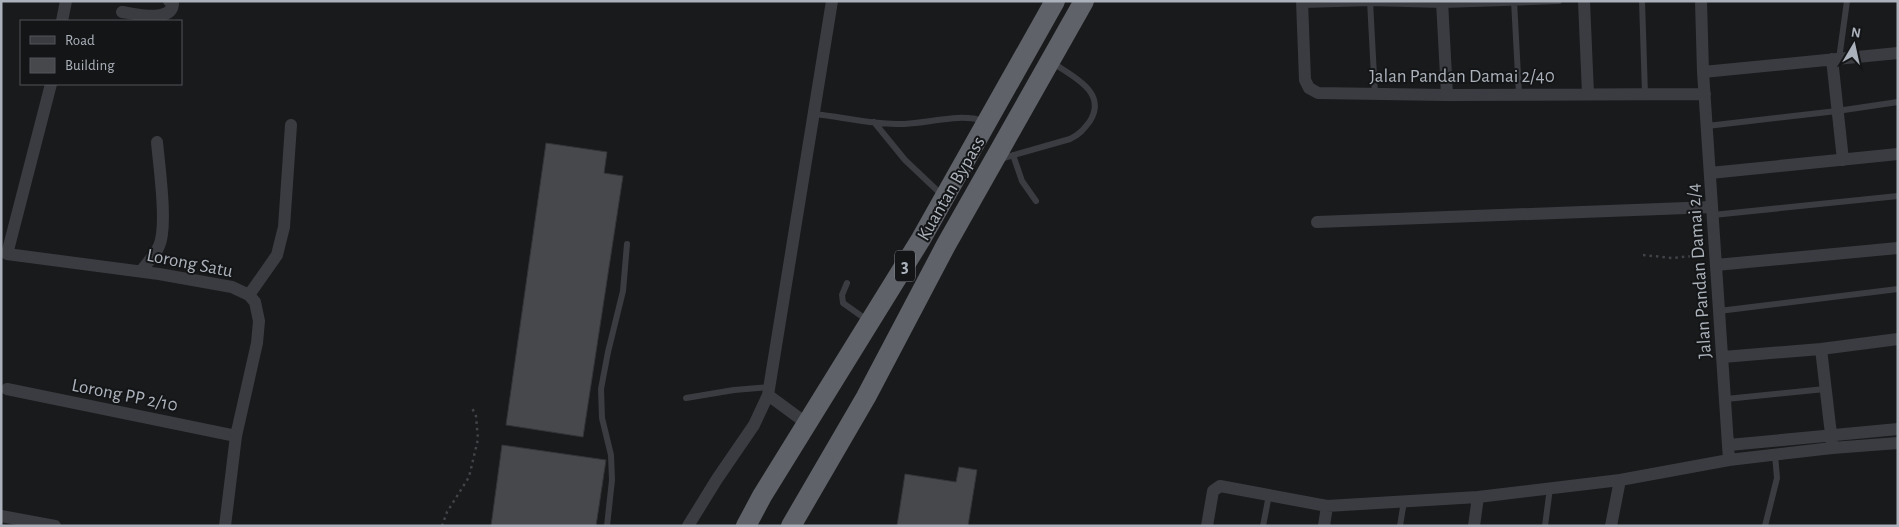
<svg xmlns="http://www.w3.org/2000/svg" width="1899" height="527" font-family="'Alegreya Sans',sans-serif">
<rect width="100%" height="100%" fill="#191a1c"/>
<!-- building -->
<path fill="#46484c" stroke="#343438" d="M546,143L607,152L604,173L623,176L583,437L506,425Z
M502,445L606,460L596,526H491Z
M959,467L977,470L968,526H897L905,474L956,482Z"/>
<g fill="none" stroke-linecap="round" stroke-linejoin="round">
<!-- path -->
<path stroke="#414348" stroke-width="2.5" stroke-dasharray="2.5 4" stroke-linecap="butt" d="M1643,255L1672,258L1704,255
M442,526L447,512L469,477L478,439L476,416L471,406"/>
<!-- service -->
<path stroke="#3b3c41" stroke-width="6" d="M1370,1L1375,95
M1514,1L1519,94
M1642,1L1645,94
M1302,5L1371,3L1442,5L1559,1
M1839,59L1847,1
M815,114C842,117 869,124 896,124C925,125 957,112 984,121
M874,122L905,160L942,195
M1707,126L1837,111L1898,102
M1013,155L1022,181L1036,201
M1000,159L1070,139C1079,135 1084,129 1090,121C1108,92 1072,76 1053,63
M1713,215L1898,196
M847,283L842,295L843,303L867,320
M1719,311L1898,289
M686,398L734,390L770,387
M1726,399L1825,389
M607,526L612,480L611,455L602,418L601,389L608,352L623,291L627,244
M1263,526L1269,495
M1400,526L1404,501
M1545,526L1550,488
M1765,526L1777,478L1775,455"/>
<!-- minor -->
<path stroke="#3b3c41" stroke-width="12" d="M1302,1L1305,80L1309,88L1318,93L1447,95L1705,94
M1442,1L1447,95
M1584,1L1588,94
M1701,1L1703,72L1729,460
M122,12C135,14 171,23 173,4L169,1
M62,21L66,1
M1832,59L1843,160
M1703,72L1898,53
M51,84L7,254L159,274L232,287L249,295L255,302L259,321L257,343L236,436L225,526
M1710,173L1898,154
M1317,222L1712,207
M1716,265L1898,248
M141,271C147,263 155,255 159,246C168,227 159,165 157,142
M249,295L277,255L284,227L291,125
M1821,349L1832,443
M1723,357L1821,349L1898,339
M7,389L236,436
M806,423L768,395L832,1
M1729,445L1898,429
M1,516L55,526
M688,526L717,479L754,425L768,395
M1207,526L1213,491L1220,486L1327,506L1478,497L1620,480L1729,460L1832,448L1898,443
M1324,526L1327,506
M1474,526L1478,497
M1611,526L1620,480"/>
<!-- trunk -->
<path stroke="#5f6268" stroke-width="20" d="M746,526L762,496L921,239L1055,1
M791,526L866,397L946,245L1084,1"/>
</g>
<g text-anchor="middle" stroke-width="4" stroke-linejoin="round" paint-order="stroke">
<!-- shield labels -->
<rect fill="#141517" stroke="#7e838a" stroke-width="1" x="895" y="250.5" width="20" height="31" rx="4"/>
<g font-size="18" font-weight="bold" fill="#acb2bb">
<text x="905" y="272">3</text>
</g>
<!-- street labels -->
<g font-size="19" fill="#acb2bb" stroke="#141517">
<text x="1462" y="82">Jalan Pandan Damai 2/40</text>
<text transform="translate(950 188) rotate(-60)" y="7">Kuantan Bypass</text>
<text transform="translate(190 262) rotate(11)" y="7">Lorong Satu</text>
<text transform="translate(1698 271) rotate(-94)" y="7">Jalan Pandan Damai 2/4</text>
<text transform="translate(125 394) rotate(11)" y="7">Lorong PP 2/10</text>
</g>
</g>
<!-- border -->
<rect width="1899" height="527" fill="none" stroke="#acb2bb" stroke-width="5"/>
<!-- legend -->
<rect x="20" y="20" width="162" height="65" fill="#141517" stroke="#515459"/>
<rect x="30" y="36" width="25" height="8" fill="#3b3c41" stroke="#515459"/>
<text x="65" y="45" font-size="15" fill="#acb2bb">Road</text>
<rect x="30" y="58" width="25" height="15" fill="#46484c" stroke="#515459"/>
<text x="65" y="70" font-size="15" fill="#acb2bb">Building</text>
<!-- north arrow -->
<g transform="translate(1854 45) rotate(9)" stroke="#141517" stroke-width="4" paint-order="stroke">
<path d="M0-4L9 19L0 12L-9 19Z" fill="#acb2bb"/>
<text y="-8" font-size="14" font-weight="bold" text-anchor="middle" fill="#acb2bb">N</text>
</g>
</svg>
